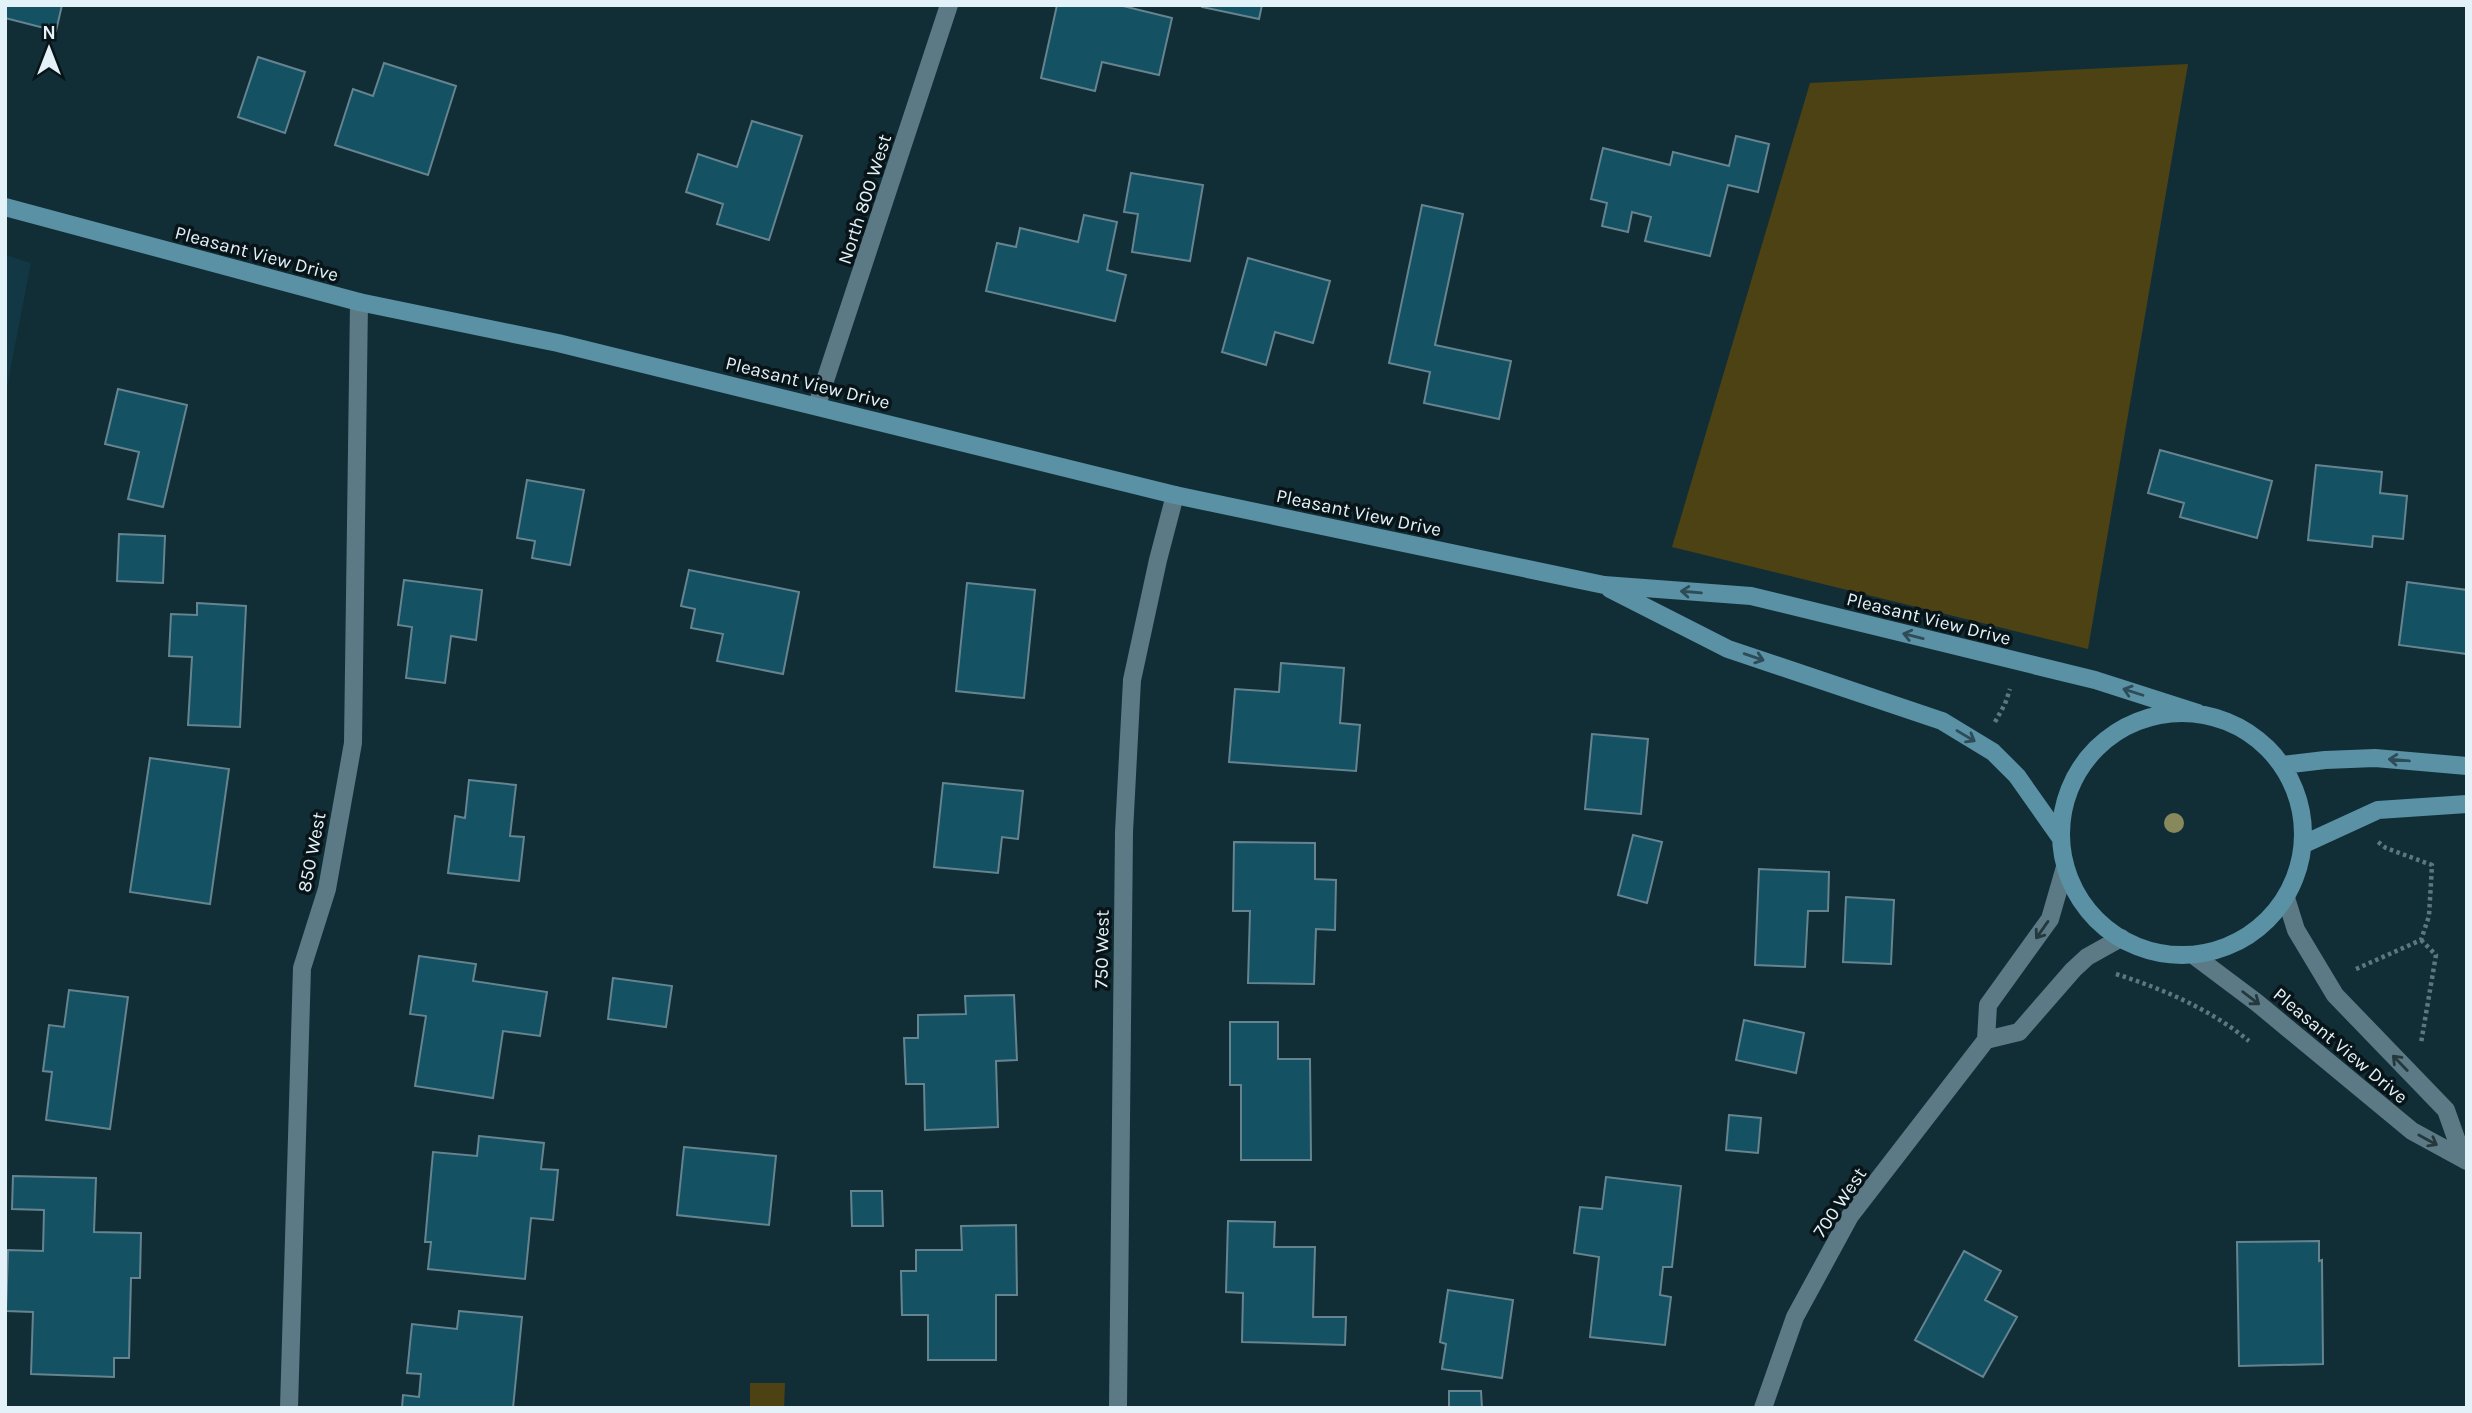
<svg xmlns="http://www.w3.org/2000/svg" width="2472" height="1413" font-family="Karla,sans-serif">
<rect width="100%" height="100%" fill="#112e37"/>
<!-- built -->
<path fill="#113844" d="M5,255L31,263L5,397Z"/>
<!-- green -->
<path fill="#4d4213" d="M2188,64L2088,649L1672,547L1810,83Z
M750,1383H785L784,1408H750Z"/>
<!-- building -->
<path fill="#145163" stroke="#668490" stroke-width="2" d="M5,5H62L56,31L5,18Z
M1057,5H1119L1172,18L1159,75L1102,62L1095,91L1041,78Z
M1202,5H1262L1259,19L1202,7Z
M258,57L305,72L285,133L238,117Z
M384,63L456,86L428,175L335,145L353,89L373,96Z
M752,121L802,136L769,240L717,224L723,204L686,192L698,154L737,167Z
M1736,136L1769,144L1758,192L1728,185L1710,256L1645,241L1651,217L1632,212L1628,232L1602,226L1607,203L1591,199L1603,148L1670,165L1673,152L1729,166Z
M1131,173L1203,185L1190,261L1132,252L1138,214L1124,212Z
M1422,205L1463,214L1435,345L1511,361L1499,419L1424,403L1430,372L1389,363Z
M1084,215L1117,222L1107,270L1126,275L1115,321L986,291L997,243L1016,247L1020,228L1078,242Z
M1248,258L1330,281L1313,343L1275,332L1266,365L1222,352Z
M118,389L187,405L163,507L128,499L139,452L105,444Z
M2160,450L2272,481L2257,538L2180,517L2184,503L2148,493Z
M2316,465L2382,472L2380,493L2407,496L2403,539L2373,536L2372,547L2308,540Z
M527,480L584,490L570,565L532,558L535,541L517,538Z
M119,534L165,536L163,583L117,581Z
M689,570L799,592L783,674L717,661L723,634L691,628L695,609L681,606Z
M404,580L482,590L476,640L451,636L445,683L406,678L412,627L398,625Z
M2407,582L2467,590V654L2399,645Z
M967,583L1035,590L1024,698L956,691Z
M197,603L246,606L240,727L188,725L192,657L169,656L171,614L197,615Z
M1281,663L1344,668L1340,723L1360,725L1356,771L1229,762L1235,689L1279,692Z
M1592,734L1648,739L1641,814L1585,809Z
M150,758L229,769L210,904L130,892Z
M469,780L516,785L510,836L524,837L519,881L448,873L455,816L465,818Z
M943,783L1023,791L1018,839L1002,837L998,873L934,867Z
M1633,835L1662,842L1647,903L1618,895Z
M1234,842L1315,843V879L1336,880L1335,930L1316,929L1314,984L1248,983L1250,911H1233Z
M1759,869L1829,872L1828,911H1808L1805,967L1755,965Z
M1846,897L1894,900L1891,964L1843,962Z
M419,956L476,964L473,981L547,992L540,1036L503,1031L493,1098L415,1086L426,1016L410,1014Z
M613,978L672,986L666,1027L608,1019Z
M69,990L128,997L110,1129L46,1120L52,1072L43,1071L49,1025L64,1027Z
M1014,995L1017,1060L996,1061L998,1127L925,1130L924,1084H906L904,1038H918V1015L966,1014L965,996Z
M1744,1020L1804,1033L1796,1073L1736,1060Z
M1230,1022H1278V1059H1310L1311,1160H1241V1085H1230Z
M1729,1115L1761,1118L1758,1153L1726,1150Z
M479,1136L544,1143L541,1169L558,1170L553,1220L531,1218L525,1279L428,1269L431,1242H425L433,1152L477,1156Z
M684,1147L776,1156L769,1225L677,1215Z
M13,1176L96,1178L94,1232L141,1233L140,1278H131L129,1358H114V1377L31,1374L33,1312L6,1311L8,1250L43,1251L44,1210L12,1209Z
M1606,1177L1681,1186L1672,1267H1663L1660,1295L1671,1297L1665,1345L1590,1337L1599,1257L1574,1253L1580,1207L1602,1209Z
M851,1191H882L883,1226H852Z
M1228,1221L1275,1222L1274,1247H1315L1313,1317H1346L1345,1345L1242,1342L1243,1293L1226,1292Z
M1016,1225L1017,1295H996V1360H928V1315H902L901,1271H916V1250H962L961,1226Z
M2319,1241V1261L2322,1260L2323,1364L2239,1366L2237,1242Z
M1964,1251L2001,1271L1985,1300L2017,1317L1983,1377L1915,1340Z
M1448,1290L1513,1300L1502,1378L1442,1369L1446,1344L1440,1342Z
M459,1311L522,1317L513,1408H402L403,1395L419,1397L421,1374L407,1373L412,1324L457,1329Z
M1449,1391H1481L1482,1408H1449Z"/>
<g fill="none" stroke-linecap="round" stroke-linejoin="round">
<!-- path -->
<path stroke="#5e777e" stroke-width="4.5" stroke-dasharray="3.5 3.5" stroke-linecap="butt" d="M1995,722L2005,704L2010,689
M2421,940L2436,955L2421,1043
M2356,969L2421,940L2429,916L2432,865L2386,848L2378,842
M2116,974C2163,989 2210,1009 2249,1041"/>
<!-- minor -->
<path stroke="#5c7a85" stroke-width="18" d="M817,405L949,5
M1986,1040L1988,1005L2050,919L2065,867
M1986,1040L2019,1032L2073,970L2087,957L2121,938
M289,1408L302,968L327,889L353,743L359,302
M1118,1408L1124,832L1132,680L1158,560L1175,495
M1763,1408L1795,1317L1850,1216L1986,1040"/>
<!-- tertiary -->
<path stroke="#5c7a85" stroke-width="18" d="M2286,898L2296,930L2335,995L2446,1110L2463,1158
M2196,957L2256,1002L2412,1131L2467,1161"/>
<!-- secondary -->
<path stroke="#5a91a4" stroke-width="18" d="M5,207L359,302L558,343L1175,495L1604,585L1751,596L2095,680L2198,713
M1610,589L1728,649L1942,721L1993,752L2017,776L2060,837
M2061 834a121 121 0 1 1 242 0a121 121 0 1 1-242 0Z
M2283,765L2325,760L2375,758L2467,766
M2304,844L2378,810L2467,804"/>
</g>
<!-- trees -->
<circle fill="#87895c" cx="2174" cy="823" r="10"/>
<!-- one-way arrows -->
<defs><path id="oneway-shaft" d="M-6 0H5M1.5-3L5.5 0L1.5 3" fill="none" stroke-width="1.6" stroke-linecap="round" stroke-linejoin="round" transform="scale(1.75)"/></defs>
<g stroke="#2d4c57">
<use href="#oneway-shaft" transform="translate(1691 592) rotate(-175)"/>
<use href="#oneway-shaft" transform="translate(1913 636) rotate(-166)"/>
<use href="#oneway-shaft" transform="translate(1754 657) rotate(19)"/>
<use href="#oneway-shaft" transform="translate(2133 692) rotate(-162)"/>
<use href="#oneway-shaft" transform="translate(1966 736) rotate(31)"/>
<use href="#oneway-shaft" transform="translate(2399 760) rotate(-175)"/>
</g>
<g stroke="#25383e">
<use href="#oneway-shaft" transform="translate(2042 930) rotate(125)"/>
<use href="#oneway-shaft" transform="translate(2251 998) rotate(37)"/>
<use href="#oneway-shaft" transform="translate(2400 1063) rotate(-134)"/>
<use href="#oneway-shaft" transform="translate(2428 1140) rotate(29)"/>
</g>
<g text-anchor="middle" stroke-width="7" stroke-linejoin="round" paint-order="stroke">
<!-- street labels -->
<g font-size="19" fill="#e2f2f8" stroke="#081418">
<text transform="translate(864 199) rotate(-72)" y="7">North 800 West</text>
<text transform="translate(257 253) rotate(15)" y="7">Pleasant View Drive</text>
<text transform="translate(808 382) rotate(14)" y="7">Pleasant View Drive</text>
<text transform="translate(1359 512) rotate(12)" y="7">Pleasant View Drive</text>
<text transform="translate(1929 618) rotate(14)" y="7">Pleasant View Drive</text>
<text transform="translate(311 852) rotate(-79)" y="7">850 West</text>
<text transform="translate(1101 949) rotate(-89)" y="7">750 West</text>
<text transform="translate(2341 1045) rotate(40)" y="7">Pleasant View Drive</text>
<text transform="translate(1839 1202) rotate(-56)" y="7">700 West</text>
</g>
</g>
<!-- border -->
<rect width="2472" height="1413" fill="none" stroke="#e2f2f8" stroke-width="14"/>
<!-- north arrow -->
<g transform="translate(49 49)" stroke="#081418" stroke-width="5" paint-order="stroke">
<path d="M0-5L12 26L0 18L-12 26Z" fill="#e2f2f8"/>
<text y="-10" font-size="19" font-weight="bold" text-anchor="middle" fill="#e2f2f8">N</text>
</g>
</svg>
